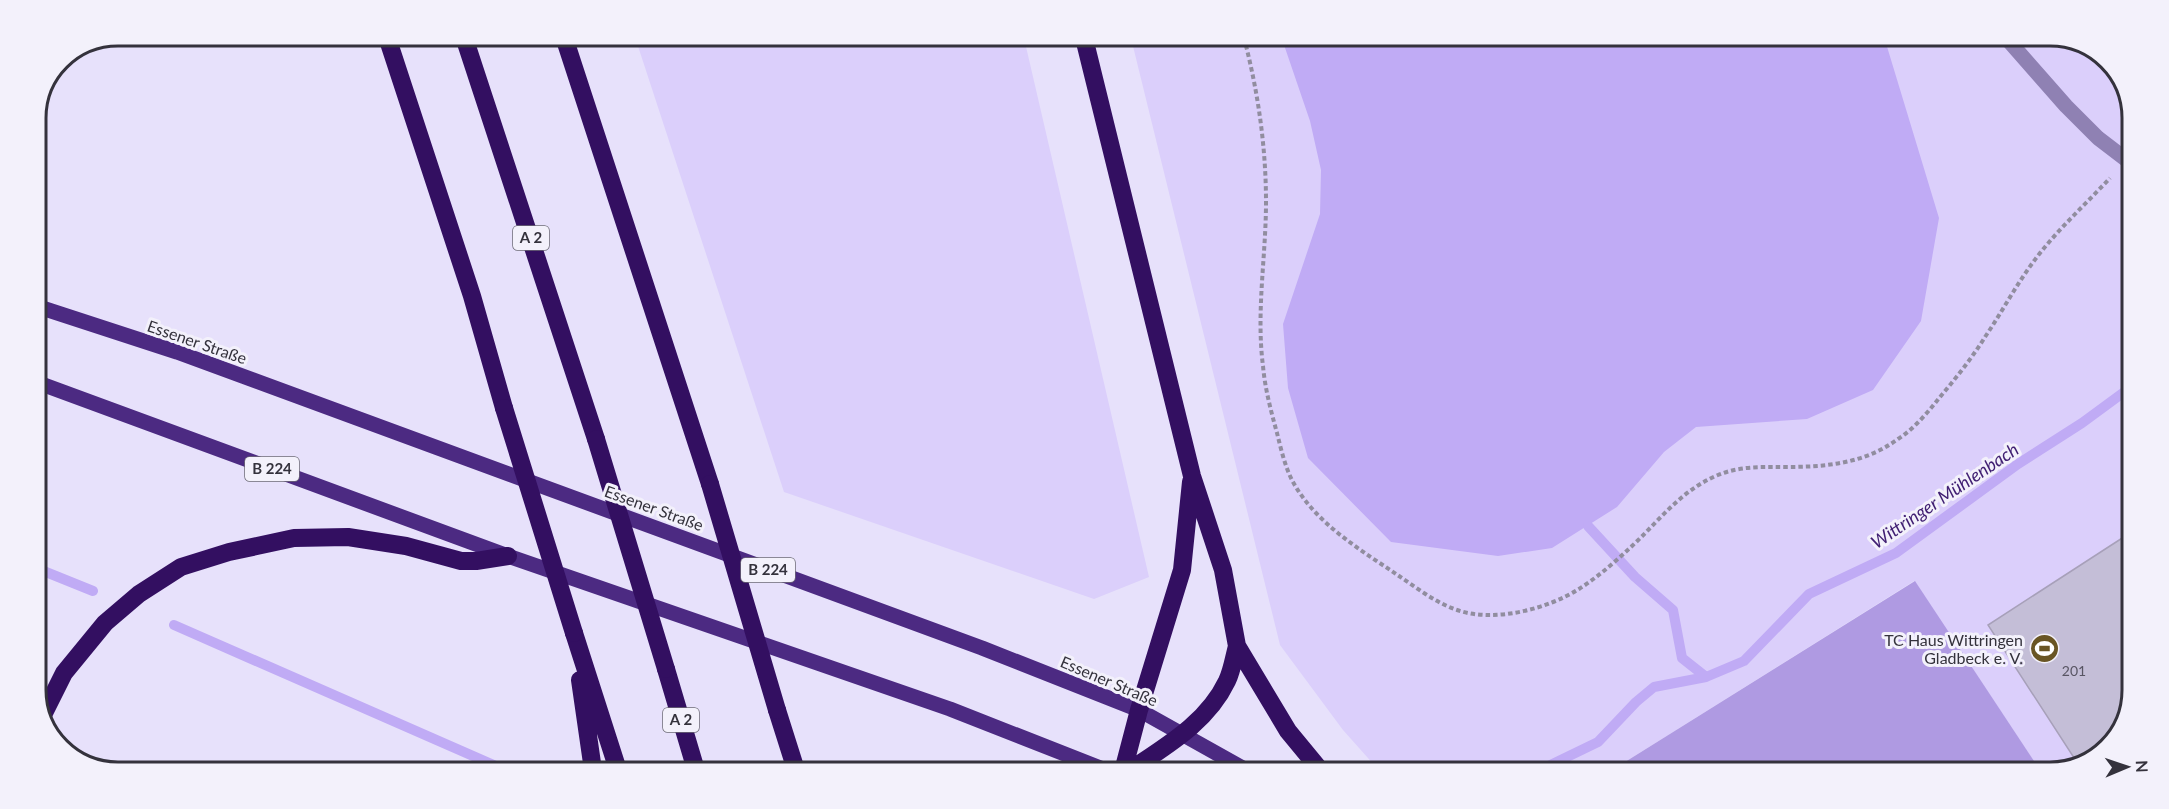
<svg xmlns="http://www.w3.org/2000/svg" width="2169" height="809" font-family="Lato,sans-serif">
<rect width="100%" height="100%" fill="#e7e1fb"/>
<!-- green -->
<path fill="#dbcffb" d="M635,37L1024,38L1149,577L1094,599L784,492Z
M1131,38L2077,40L2116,68L2133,112L2129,717L2101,756L2051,773H2042L1914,581L1609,772H1388L1376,767L1343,730L1280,645Z"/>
<!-- forest -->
<path fill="#af9ae2" d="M1915,581L2042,773L1609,772Z"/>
<!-- water -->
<path fill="#c0abf5" d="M1282,39L1885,40L1939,218L1921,321L1873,390L1807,419L1696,427L1664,452L1617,507L1552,548L1498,556L1391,542L1308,458L1288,388L1283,324L1320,214L1321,170L1310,121Z"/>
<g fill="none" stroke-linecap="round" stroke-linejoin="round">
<!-- stream -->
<path stroke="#c0abf5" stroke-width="10" d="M1588,526L1635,577L1673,610L1682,658L1706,677L1744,661L1809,594L1896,553L2018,464L2082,423L2131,387
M36,568L93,591
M174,625L505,770
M1536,772L1598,742L1636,702L1654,687L1706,677"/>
</g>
<!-- building -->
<path fill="#c4bed7" stroke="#a7a0b9" stroke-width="1.5" d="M2130,533L2129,717L2101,756L2078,764L1988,625Z"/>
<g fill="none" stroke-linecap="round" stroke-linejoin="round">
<!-- path -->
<path stroke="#918d9f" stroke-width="4" stroke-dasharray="4.5 3" stroke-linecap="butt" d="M1244,38C1258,91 1266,147 1266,202C1266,256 1256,312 1263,366C1265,389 1271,411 1277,433C1281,449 1285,467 1293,482C1316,524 1361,550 1399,576C1417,588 1436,603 1457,610C1494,623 1547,609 1579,589C1598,577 1616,561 1632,546C1660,520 1680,491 1718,475C1740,466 1761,467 1784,467C1825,467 1864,464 1898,439C1915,428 1928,412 1940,397C1956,378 1972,358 1985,337C2002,312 2016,285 2034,261C2056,231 2085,205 2110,178"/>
<!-- minor -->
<path stroke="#8f81b3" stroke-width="15" d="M2008,40L2066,106L2098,138L2132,164"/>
<!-- major -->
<path stroke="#4c2a82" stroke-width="15" d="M36,306L177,352L982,648L1139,710L1248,771
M36,382L508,556L950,709L1108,771"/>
<!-- highway -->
<path stroke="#330f61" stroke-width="18" d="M387,37L472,296L504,408
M464,37L596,439
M564,37L710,484
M1084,38L1192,476L1223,570L1237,646L1288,731L1321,771
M574,633L618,770
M666,669L696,770
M580,680L593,770
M777,710L796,770
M43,715L64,673L105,623L139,594L181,567L229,552L294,538L348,537L406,546L461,561H476L508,556
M1123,771L1139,710L1182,570L1191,482
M1129,771C1166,746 1207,723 1227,681C1232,671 1234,657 1237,646"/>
<!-- highway-bridge -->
<path stroke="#330f61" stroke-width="18" d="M504,408L574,633
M596,439L666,669
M710,484L777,710"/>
</g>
<!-- icons -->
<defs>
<symbol id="stadium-disc" viewBox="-11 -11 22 22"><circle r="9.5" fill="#695524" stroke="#f3f1fb"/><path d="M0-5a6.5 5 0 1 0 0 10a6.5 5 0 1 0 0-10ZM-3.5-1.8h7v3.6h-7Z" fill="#fff"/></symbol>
</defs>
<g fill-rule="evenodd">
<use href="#stadium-disc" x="2028" y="632" width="33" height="33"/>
</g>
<g text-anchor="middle" stroke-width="6" stroke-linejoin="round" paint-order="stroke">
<!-- number labels -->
<g font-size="14" fill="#585563">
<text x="2074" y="676">201</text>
</g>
<!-- shield labels -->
<g fill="#f3f1fb" stroke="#6d6b75" stroke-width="1.5">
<rect x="513" y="226" width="36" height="24" rx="4.5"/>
<rect x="245" y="457" width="54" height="24" rx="4.5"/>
<rect x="741" y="558" width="54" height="24" rx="4.5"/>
<rect x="663" y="708" width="36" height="24" rx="4.5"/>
</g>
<g font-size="15" font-weight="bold" fill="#34323c">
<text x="531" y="243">A 2</text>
<text x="272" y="474">B 224</text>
<text x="768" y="575">B 224</text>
<text x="681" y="725">A 2</text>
</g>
<!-- street labels -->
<g font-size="16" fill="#34323c" stroke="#f3f1fb">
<text transform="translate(197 342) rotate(19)" y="6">Essener Straße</text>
<text transform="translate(654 508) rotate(20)" y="6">Essener Straße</text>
<text transform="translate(1109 681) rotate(23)" y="6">Essener Straße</text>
</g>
<!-- poi labels -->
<g font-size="16" fill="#34323c" stroke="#f3f1fb" text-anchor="end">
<text x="2023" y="646">TC Haus Wittringen<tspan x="2023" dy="18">Gladbeck e. V.</tspan></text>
</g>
<!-- water labels -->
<g font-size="18" font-style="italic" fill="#412073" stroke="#f3f1fb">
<text transform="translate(1945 496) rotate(-34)" y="6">Wittringer Mühlenbach</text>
</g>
</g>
<!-- crop -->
<path d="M0 0H2169V809H0ZM118 46H2050A72 72 0 0 1 2122 118V690A72 72 0 0 1 2050 762H118A72 72 0 0 1 46 690V118A72 72 0 0 1 118 46Z" fill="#f3f1fb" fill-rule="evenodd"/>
<path fill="none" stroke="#34323c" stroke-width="3" d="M118 46H2050A72 72 0 0 1 2122 118V690A72 72 0 0 1 2050 762H118A72 72 0 0 1 46 690V118A72 72 0 0 1 118 46Z"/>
<!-- north arrow -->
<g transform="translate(2127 767) rotate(88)" stroke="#f3f1fb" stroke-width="4.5" paint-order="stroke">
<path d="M0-4.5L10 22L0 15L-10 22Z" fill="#34323c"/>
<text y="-9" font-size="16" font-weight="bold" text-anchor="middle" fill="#34323c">N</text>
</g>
</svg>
